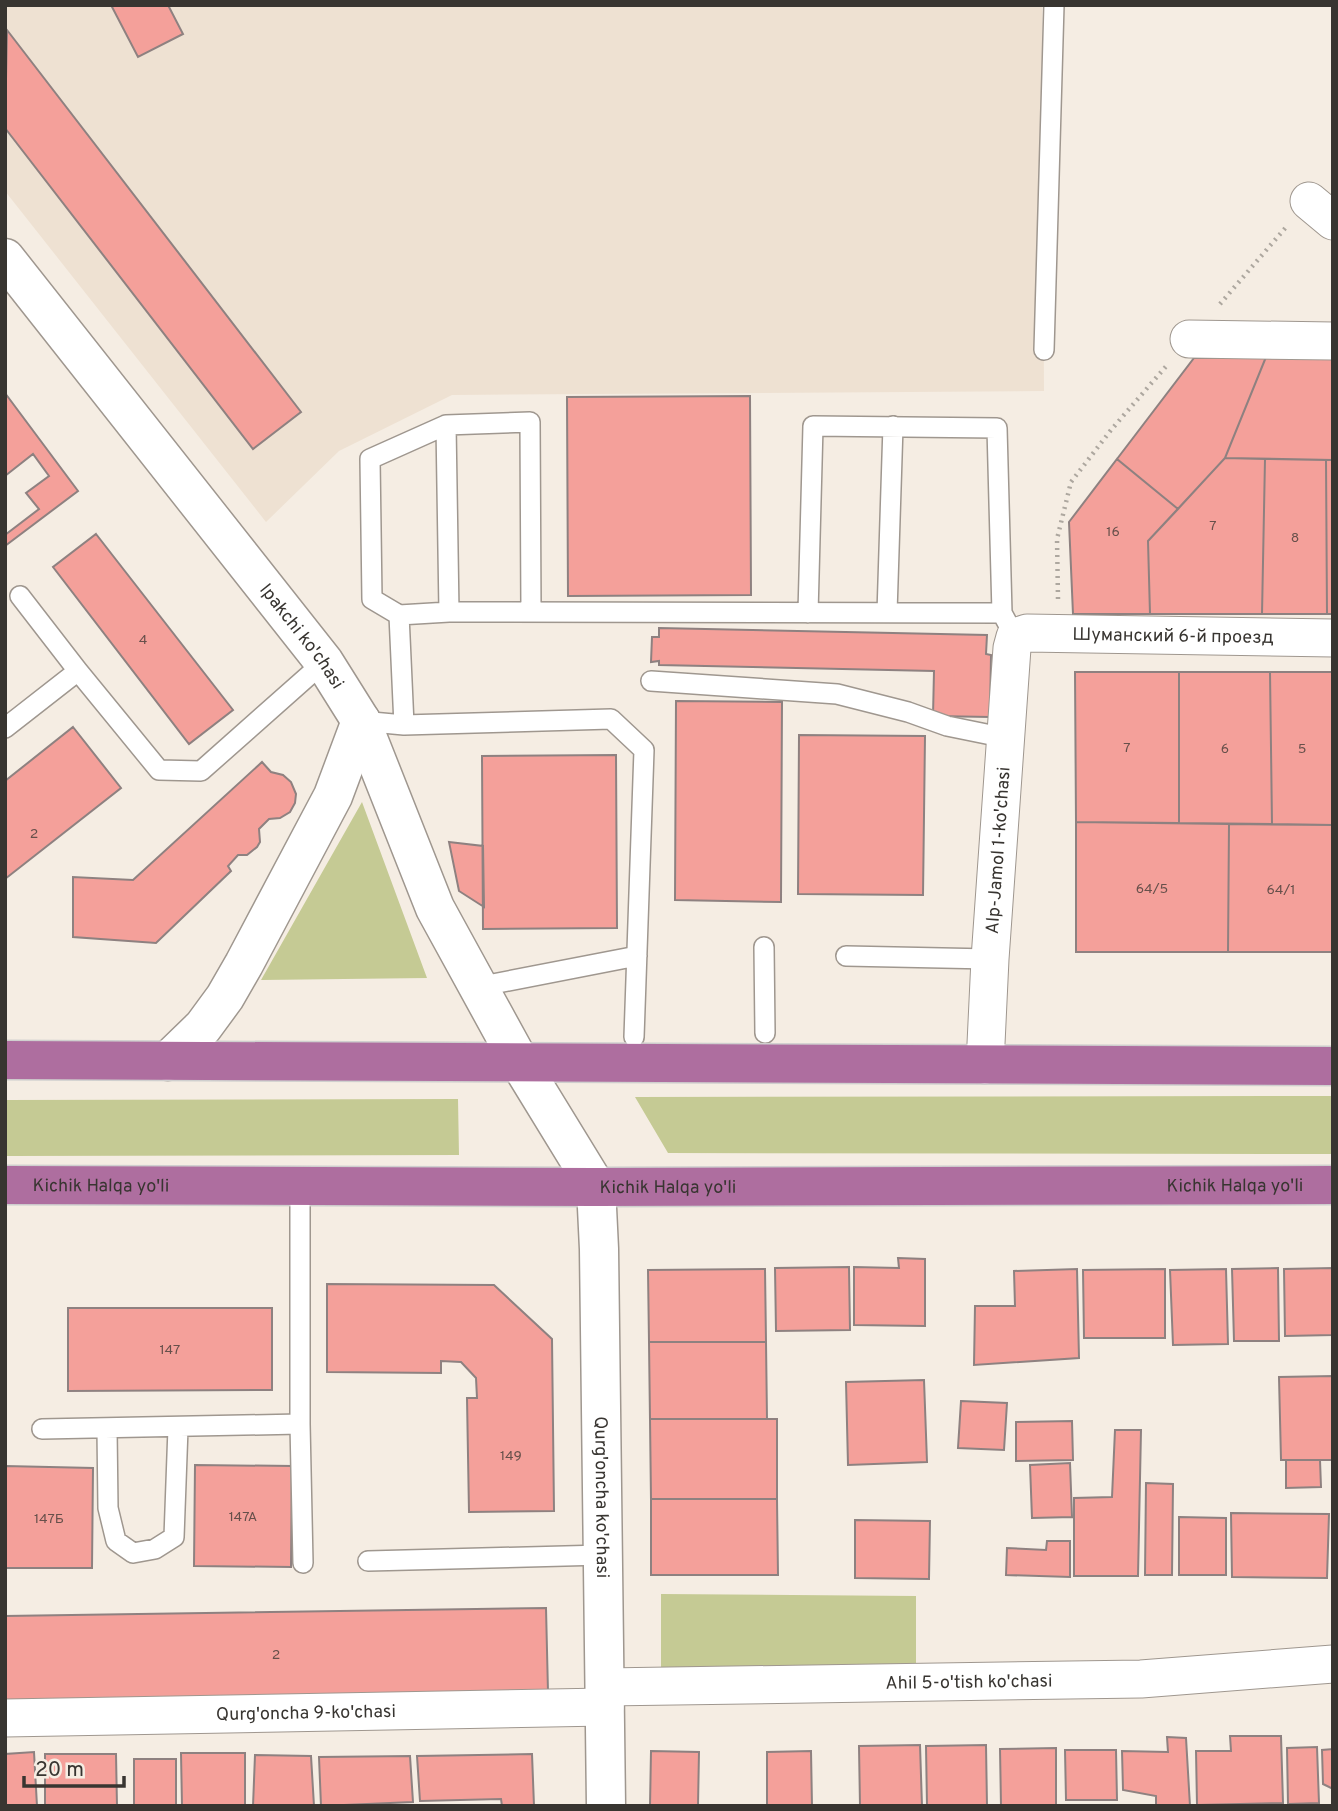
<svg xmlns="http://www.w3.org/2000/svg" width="1338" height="1811" font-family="Overpass,sans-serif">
<rect width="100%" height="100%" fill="#f5ede3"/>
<!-- built -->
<path fill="#eee1d2" d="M5,5H1042L1044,391L452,395L339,451L266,522L5,191Z"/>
<!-- green -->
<path fill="#c5ca94" d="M362,802L427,978L261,980Z
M1333,1096V1154L668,1153L635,1097Z
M458,1099L459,1155L5,1156V1100Z
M661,1594L916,1596V1672L661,1670Z"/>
<!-- building -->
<path fill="#f4a09a" stroke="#8e8180" stroke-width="2" d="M111,5H168L183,34L138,57Z
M7,30L301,412L253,449L5,128Z
M1266,357H1333V460L1225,458Z
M1266,357L1225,458L1178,509L1117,459L1194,358Z
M5,393L78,491L5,546V535L39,509L26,493L49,476L33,454L5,476Z
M750,396L751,595L568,596L567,397Z
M1225,458L1265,459L1262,614H1150L1148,541Z
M1117,459L1178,509L1148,541L1150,614H1073L1069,522Z
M1265,459L1326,460L1327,614H1262Z
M1326,460H1333V614H1327Z
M96,534L233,710L189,744L53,567Z
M659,628L987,635L986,654L991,655L990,717L933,716L934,671L659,665V661L651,662L652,637H659Z
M1075,672H1179V823L1076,822Z
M1179,672H1270L1272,824L1179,823Z
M1270,672H1333V825L1272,824Z
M676,701L782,702L781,902L675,900Z
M73,727L121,788L5,879V781Z
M799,735L925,736L923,895L798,894Z
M616,755L617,928L483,929L482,756Z
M262,762L271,772L283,775L291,782L296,794L295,803L290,812L280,818L269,819L259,829L260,842L257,847L247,855H238L228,866L231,871L156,943L73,937V877L133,880Z
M1076,822L1229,824L1228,952H1076Z
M1229,824L1333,825V952H1228Z
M449,842L483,846L484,907L459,891Z
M898,1258L925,1259V1326L854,1325V1267L899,1268Z
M849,1267L850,1330L776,1331L775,1268Z
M1278,1268L1279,1341H1234L1232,1269Z
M1333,1268V1335L1285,1336L1284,1269Z
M765,1269L766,1342H649L648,1270Z
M1077,1269L1079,1358L974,1365L975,1306H1015L1014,1271Z
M1165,1269V1338H1084L1083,1270Z
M1226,1269L1228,1344L1173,1345L1170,1270Z
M327,1284L494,1285L552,1339L554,1511L469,1512L467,1398H477L476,1378L461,1362L441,1361V1373L327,1372Z
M68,1308H272V1390L68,1391Z
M649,1342H766L767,1419H650Z
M1333,1376V1460H1281L1279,1377Z
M924,1380L927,1462L848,1465L846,1382Z
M961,1401L1007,1403L1004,1450L958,1448Z
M650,1419H777V1499H651Z
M1072,1421L1073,1460L1016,1461V1422Z
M1115,1430H1141L1138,1576H1074V1498L1112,1497Z
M1286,1460H1320L1321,1487L1286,1488Z
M1070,1463L1072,1517L1032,1518L1030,1465Z
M195,1465L292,1466L291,1567L194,1566Z
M5,1466L93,1468L92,1568H5Z
M1146,1483L1173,1484L1172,1575H1145Z
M651,1499H777L778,1575H651Z
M1231,1513L1329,1514L1327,1578L1232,1577Z
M1179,1517L1226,1518V1575H1179Z
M855,1520L930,1521L929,1579L855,1578Z
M1047,1541H1070V1577L1006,1575L1007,1548L1046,1550Z
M546,1608L548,1692L5,1701V1616Z
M1230,1736H1281L1283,1803L1197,1805L1196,1751H1231Z
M1167,1737L1186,1738L1190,1806H1156V1796L1123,1790L1122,1751L1168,1752Z
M920,1745L922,1806H860L859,1746Z
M986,1745L987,1806H927L926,1746Z
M1317,1747L1319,1803L1288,1804L1287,1748Z
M1056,1748V1806H1001L1000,1749Z
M1333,1749V1789L1323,1784L1322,1750Z
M1065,1750H1116L1117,1800H1066Z
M651,1751L699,1752L698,1806H650Z
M811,1751L812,1806H767V1752Z
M34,1752L37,1806H5V1754Z
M181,1753H245V1806H182Z
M45,1754H116L117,1806H45Z
M532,1754L534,1806H502L501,1799L420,1801L417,1756Z
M255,1755L311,1756L314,1806H253Z
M410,1756L413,1802L321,1806L319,1757Z
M134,1759H176V1806H134Z"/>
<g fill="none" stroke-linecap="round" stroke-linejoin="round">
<defs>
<path id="lane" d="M1044,350L1054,5
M20,596L78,671
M449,612L1002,613
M808,613L813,426L997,428L1002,613L1015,637
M887,613L893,426
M399,615L372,599L370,459L446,425L530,422L531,611
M651,681L837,694L908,712L947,726L1006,738
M361,721L404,725L611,719L644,750L634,1037
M404,725L399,615L449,612L446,425
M5,728L78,671L159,770L201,771L324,662
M764,947L765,1033
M846,956L990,959
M477,987L637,956
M300,1424L303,1563
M42,1429L300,1424V1185
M107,1429L108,1508L116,1541L133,1553L155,1549L174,1537L178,1428
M368,1561L603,1555"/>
<g id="street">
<path d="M1309,201L1333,221"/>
<path d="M1189,339L1333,341"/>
<path id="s1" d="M985,1065L990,959L1012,648L1015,637L1027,633L1333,638"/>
<path id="s2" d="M605,1687L1141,1679L1333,1664"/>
<path id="s3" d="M5,1718L605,1707"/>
</g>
<g id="secondary">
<path id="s4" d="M5,258L324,662L361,721L435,908L520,1063L596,1187L599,1249L606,1806"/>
<path d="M168,1061L203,1027L225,997L244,964L333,796L361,721"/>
</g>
<g id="highway">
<path d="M5,1060L1333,1066"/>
<path id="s5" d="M5,1185L596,1187L1333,1185"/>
</g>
</defs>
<!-- lane casing -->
<use href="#lane" stroke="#9f978f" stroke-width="22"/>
<!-- street casing -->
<use href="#street" stroke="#9f978f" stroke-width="39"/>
<!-- secondary casing -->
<use href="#secondary" stroke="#9f978f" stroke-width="41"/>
<!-- highway casing -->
<use href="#highway" stroke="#cfcfce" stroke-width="41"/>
<!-- path -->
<path stroke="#ada79f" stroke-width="4.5" stroke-dasharray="2 5" stroke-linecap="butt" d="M1220,304L1287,226
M1058,599L1057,539L1071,482L1111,430L1168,364"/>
<!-- lane -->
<use href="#lane" stroke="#fff" stroke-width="19"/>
<!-- street -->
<use href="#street" stroke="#fff" stroke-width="37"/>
<!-- secondary -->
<use href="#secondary" stroke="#fff" stroke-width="38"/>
<!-- highway -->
<use href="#highway" stroke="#ae6e9f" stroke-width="38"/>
</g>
<g text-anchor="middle" stroke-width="5" stroke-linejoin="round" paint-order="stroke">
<!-- number labels -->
<g font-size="14" fill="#67504b">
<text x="1213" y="530">7</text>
<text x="1113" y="536">16</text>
<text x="1295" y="542">8</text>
<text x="143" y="644">4</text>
<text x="1127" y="752">7</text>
<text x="1225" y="753">6</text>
<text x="1302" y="753">5</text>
<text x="34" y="838">2</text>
<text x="1152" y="893">64/5</text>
<text x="1281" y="894">64/1</text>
<text x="170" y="1354">147</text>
<text x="511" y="1460">149</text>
<text x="243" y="1521">147А</text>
<text x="49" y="1523">147Б</text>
<text x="276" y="1659">2</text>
</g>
<!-- street labels -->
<g font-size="18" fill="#383531" stroke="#f5ede3">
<text dy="6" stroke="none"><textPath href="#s1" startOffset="588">Шуманский 6-й проезд</textPath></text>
<text dy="6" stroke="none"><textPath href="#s4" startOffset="481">Ipakchi ko'chasi</textPath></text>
<text dy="6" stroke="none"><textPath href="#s1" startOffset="215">Alp-Jamol 1-ko'chasi</textPath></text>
<text dy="6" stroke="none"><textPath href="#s5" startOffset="96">Kichik Halqa yo'li</textPath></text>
<text dy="6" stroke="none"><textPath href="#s5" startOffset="1230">Kichik Halqa yo'li</textPath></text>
<text dy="6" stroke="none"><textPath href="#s5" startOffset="663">Kichik Halqa yo'li</textPath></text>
<text dy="6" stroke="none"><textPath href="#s4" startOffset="1418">Qurg'oncha ko'chasi</textPath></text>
<text dy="6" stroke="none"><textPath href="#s2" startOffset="364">Ahil 5-o'tish ko'chasi</textPath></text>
<text dy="6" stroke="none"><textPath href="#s3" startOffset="301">Qurg'oncha 9-ko'chasi</textPath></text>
</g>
</g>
<!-- border -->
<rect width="1338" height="1811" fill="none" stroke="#383531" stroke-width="14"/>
<!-- scale -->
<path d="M24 1776v10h100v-10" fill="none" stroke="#383531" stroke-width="3.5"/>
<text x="35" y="1776" font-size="21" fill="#383531" stroke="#f5ede3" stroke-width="5" paint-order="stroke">20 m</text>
</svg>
